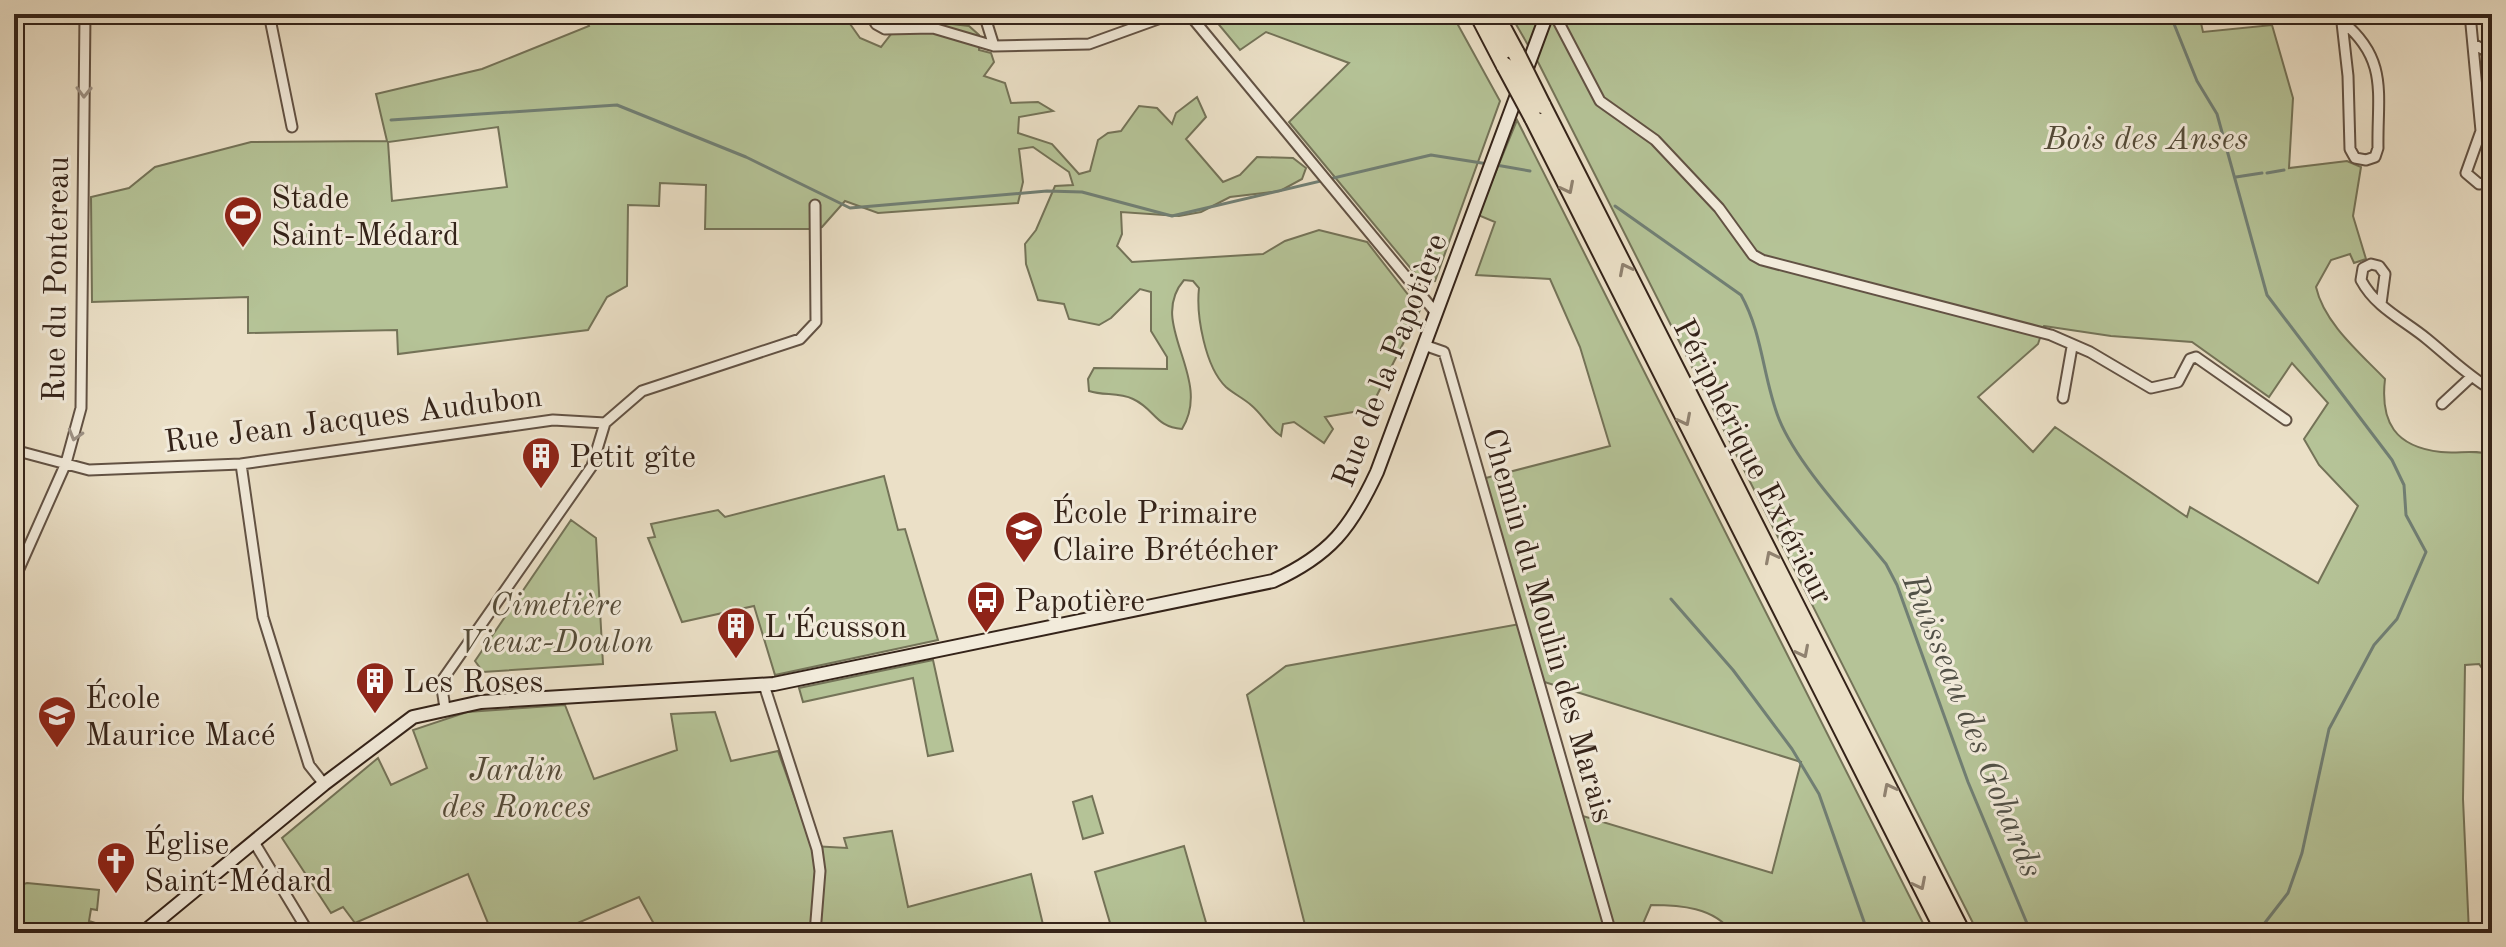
<svg xmlns="http://www.w3.org/2000/svg" width="2506" height="947" font-family="'Old Standard TT',serif">
<rect width="100%" height="100%" fill="#ebe0c7"/>
<filter id="stains"><feTurbulence type="fractalNoise" baseFrequency=".0025" numOctaves="4"/><feColorMatrix values="0 0 0 0 .2 0 0 0 0 .09 0 0 0 0 .02 0 0 0 .5 -.17"/></filter>
<radialGradient id="worn" r=".72"><stop offset=".6" stop-color="#630" stop-opacity="0"/><stop offset="1" stop-color="#630" stop-opacity=".3"/></radialGradient>
<!-- green -->
<path fill="#b5c397" stroke="#747358" stroke-width="2" fill-rule="evenodd" d="M584,14H843L860,38L881,47L898,25L899,14H921L927,21L969,26L979,35V50L991,53L994,62L984,76L1005,83L1011,103L1038,102L1053,111L1019,117L1018,133L1052,144L1079,174L1090,171L1098,140L1108,133L1121,131L1139,106L1157,108L1172,124L1176,113L1197,97L1206,117L1186,139L1223,182L1240,175L1257,157L1293,158L1306,168L1302,179L1280,191L1230,197L1201,212L1179,216L1121,212L1122,234L1117,246L1132,262L1263,254L1285,241L1319,230L1367,242L1420,310L1370,409L1325,417L1333,429L1324,443L1294,422L1283,424L1281,436C1268,427 1263,415 1251,405C1243,398 1234,394 1226,387C1205,367 1196,315 1199,288L1193,281L1184,280C1146,324 1214,377 1182,429C1155,427 1155,409 1133,399C1118,392 1104,396 1089,391L1088,379L1094,368L1167,369V357L1151,331V292L1140,289L1111,318L1099,325L1069,319L1064,304L1038,300L1026,264L1025,244L1036,230L1055,186L1073,185L1069,172L1033,147L1019,149L1023,182L1018,203L878,213L845,201L822,227L814,229H705L706,185L660,183L659,206L628,205L627,286L607,297L588,330L398,354L397,330L248,333V297L92,302L91,197L129,188L155,167L251,142L387,141L376,94L482,69L589,26ZM498,127L507,187L392,201L388,142Z
M1210,14H1452L1500,101L1435,281L1422,282L1289,122L1349,63L1266,32L1240,50Z
M1510,14H2199L2203,32L2272,25L2293,98L2289,168L2347,161L2361,167L2353,216L2366,259L2354,263L2350,254L2331,260L2316,287C2324,323 2360,353 2385,379C2380,422 2395,447 2441,452C2459,454 2475,449 2492,455V682L2479,664L2465,665L2463,799L2469,933H1978L1539,64ZM2044,326L2111,336L2192,342L2269,397L2292,363L2328,403L2304,439L2319,465L2358,506L2318,583L2190,507L2187,517L2055,427L2033,452L1978,397L2038,344Z
M1517,120L1928,933H1732C1715,907 1679,905 1651,905L1639,933H1307L1247,695L1286,666L1520,624L1478,480L1610,446L1580,347L1550,279L1476,275L1495,222L1478,215ZM1538,680L1801,762L1772,873L1576,814Z
M884,476L898,530L905,529L938,640L775,675L754,606L682,622L648,538L655,537L651,524L718,510L725,517Z
M571,520L596,538L603,664L483,672L475,661Z
M933,660L953,751L928,756L913,678L803,702L799,688Z
M565,705L594,779L677,750L671,714L715,712L731,761L778,751L812,846L847,848L844,838L892,831L908,907L1031,874L1045,933H659L639,897L554,933H492L468,874L355,923L343,907L331,913L282,838L378,758L391,785L427,768L413,730L467,712Z
M1092,796L1103,833L1083,839L1073,802Z
M1184,846L1209,933H1113L1095,872Z
M27,883L99,890L97,910L91,909L89,921L99,924L93,928L97,933H14V887Z"/>
<g fill="none" stroke-linecap="round" stroke-linejoin="round">
<!-- stream -->
<path stroke="#717f74" stroke-width="3" d="M2170,14L2197,81L2217,114L2267,295L2392,460L2404,485L2406,515L2426,552L2397,619L2374,645L2329,729L2302,853L2288,893L2257,933
M391,120L617,105L746,157L850,208L1047,191L1082,192L1172,216L1431,155L1488,164
M1496,165L1530,171
M2267,173L2284,170
M2236,177L2262,173
M1615,206L1741,295C1763,334 1763,379 1779,419C1798,466 1854,524 1886,564L1897,585L1968,782L2031,933
M1671,599L1733,670L1792,749L1819,794L1868,933"/>
<defs>
<path id="street" d="M269,14L292,127
M870,14L876,24L885,29L933,28L994,46L1089,44L1172,14
M984,14L994,46
M1189,14L1436,313
M1551,14L1557,19L1600,101L1655,140L1719,208L1753,255L1762,260L2051,335L2090,352L2151,388L2178,382L2190,359L2196,357L2286,420
M2341,14L2348,76L2350,149L2355,158L2366,160L2375,157L2378,148C2377,95 2389,60 2343,22
M2470,14L2481,131L2466,173L2479,184L2492,182
M2473,44L2492,54
M2381,304L2385,274L2379,266L2371,264L2363,268L2361,280C2376,308 2404,320 2427,339C2449,357 2467,375 2492,390
M1424,345L1444,352L1611,933
M2063,398L2072,347
M2442,404L2471,377
M605,423L642,391L800,339L816,322L815,205
M14,450L89,470L241,464L553,420L605,423
M241,464L263,617L309,765L324,784
M14,580L66,463L81,408L85,14
M764,685L817,849L820,871L815,933
M445,708L441,682L592,466L605,423
M254,842L309,933"/>
<path id="secondary" d="M143,933L324,784L413,717L481,702L774,684L1273,581C1330,555 1351,528 1377,472L1547,14"/>
<path id="highway" d="M1478,14L1505,66
M1495,14L1516,53
M1542,105L1962,933
M1533,118L1945,933"/>
</defs>
<!-- street casing -->
<use href="#street" stroke="#625244" stroke-width="13"/>
<!-- secondary casing -->
<use href="#secondary" stroke="#342319" stroke-width="16"/>
<!-- highway casing -->
<use href="#highway" stroke="#342319" stroke-width="20"/>
<!-- street -->
<use href="#street" stroke="#f2ebdb" stroke-width="9"/>
<!-- secondary -->
<use href="#secondary" stroke="#f2ebdb" stroke-width="12"/>
<!-- highway -->
<use href="#highway" stroke="#ebe0c7" stroke-width="16"/>
<defs>
<path id="highway-bridge" d="M1516,53L1542,105
M1505,66L1533,118"/>
</defs>
<!-- highway-bridge casing -->
<use href="#highway-bridge" stroke="#342319" stroke-width="20" stroke-linecap="butt"/>
<!-- highway-bridge -->
<use href="#highway-bridge" stroke="#ebe0c7" stroke-width="16"/>
</g>
<!-- one-way arrows -->
<defs><path id="oneway-chevron" d="M-2-3.5L2.5 0L-2 3.5" fill="none" stroke-width="1.6" stroke-linecap="round" stroke-linejoin="round" transform="scale(2)"/></defs>
<g stroke="#9c9184">
<use href="#oneway-chevron" transform="translate(84 92) rotate(91)"/>
<use href="#oneway-chevron" transform="translate(75 435) rotate(106)"/>
</g>
<g stroke="#908270">
<use href="#oneway-chevron" transform="translate(1568 188) rotate(63)"/>
<use href="#oneway-chevron" transform="translate(1625 269) rotate(-117)"/>
<use href="#oneway-chevron" transform="translate(1685 420) rotate(63)"/>
<use href="#oneway-chevron" transform="translate(1771 557) rotate(-117)"/>
<use href="#oneway-chevron" transform="translate(1803 652) rotate(63)"/>
<use href="#oneway-chevron" transform="translate(1889 789) rotate(-117)"/>
<use href="#oneway-chevron" transform="translate(1920 884) rotate(63)"/>
</g>
<!-- icons -->
<defs>
<symbol id="stadium-pin" viewBox="-11 -11 22 30"><path d="M0 17L-7.5 6A9.5 9.5 0 1 1 7.5 6Z" fill="#8f2418" stroke="#f2ebdb"/><path d="M0-5a6.5 5 0 1 0 0 10a6.5 5 0 1 0 0-10ZM-3.5-1.8h7v3.6h-7Z" fill="#fff"/></symbol>
<symbol id="building-pin" viewBox="-11 -11 22 30"><path d="M0 17L-7.5 6A9.5 9.5 0 1 1 7.5 6Z" fill="#8f2418" stroke="#f2ebdb"/><path d="M-4-6H4V6H1V3H-1V6H-4ZM-2.5-4.3h1.7v1.8h-1.7ZM.8-4.3h1.7v1.8H.8ZM-2.5-1h1.7V.8h-1.7ZM.8-1h1.7V.8H.8Z" fill="#fff"/></symbol>
<symbol id="school-pin" viewBox="-11 -11 22 30"><path d="M0 17L-7.5 6A9.5 9.5 0 1 1 7.5 6Z" fill="#8f2418" stroke="#f2ebdb"/><path d="M0-5L7-2L0 1L-7-2ZM-4 1L0 2.5L4 1V4Q0 6-4 4Z" fill="#fff"/></symbol>
<symbol id="bus-pin" viewBox="-11 -11 22 30"><path d="M0 17L-7.5 6A9.5 9.5 0 1 1 7.5 6Z" fill="#8f2418" stroke="#f2ebdb"/><path d="M-5-6H5V4H4V6H2V4H-2V6H-4V4H-5ZM-3.5-4V0h7V-4ZM-3.5 1.2v1.5H-2V1.2ZM2 1.2v1.5H3.5V1.2Z" fill="#fff"/></symbol>
<symbol id="church-pin" viewBox="-11 -11 22 30"><path d="M0 17L-7.5 6A9.5 9.5 0 1 1 7.5 6Z" fill="#8f2418" stroke="#f2ebdb"/><path d="M-1.2-6h2.4v3.5h3.3v2.4h-3.3V6h-2.4V-.1h-3.3v-2.4h3.3Z" fill="#fff"/></symbol>
</defs>
<g fill-rule="evenodd">
<use href="#stadium-pin" x="221" y="193" width="44" height="60"/>
<use href="#building-pin" x="519" y="434" width="44" height="60"/>
<use href="#school-pin" x="1002" y="508" width="44" height="60"/>
<use href="#bus-pin" x="964" y="578" width="44" height="60"/>
<use href="#building-pin" x="714" y="604" width="44" height="60"/>
<use href="#building-pin" x="353" y="659" width="44" height="60"/>
<use href="#school-pin" x="35" y="693" width="44" height="60"/>
<use href="#church-pin" x="94" y="839" width="44" height="60"/>
</g>
<g text-anchor="middle" stroke-width="6" stroke-linejoin="round" paint-order="stroke">
<!-- park labels -->
<g font-size="32" font-style="italic" fill="#544b38" stroke="#f2ebdb">
<text x="2146" y="149">Bois des Anses</text>
<text x="556" y="615">Cimetière<tspan x="556" dy="37">Vieux-Doulon</tspan></text>
<text x="516" y="780">Jardin<tspan x="516" dy="37">des Ronces</tspan></text>
</g>
<!-- poi labels -->
<g font-size="32" fill="#342319" stroke="#f2ebdb" text-anchor="start">
<text x="271" y="208">Stade<tspan x="271" dy="37">Saint-Médard</tspan></text>
<text x="569" y="467">Petit gîte</text>
<text x="1052" y="523">École Primaire<tspan x="1052" dy="37">Claire Brétécher</tspan></text>
<text x="1014" y="611">Papotière</text>
<text x="764" y="637">L'Écusson</text>
<text x="403" y="692">Les Roses</text>
<text x="85" y="708">École<tspan x="85" dy="37">Maurice Macé</tspan></text>
<text x="144" y="854">Église<tspan x="144" dy="37">Saint-Médard</tspan></text>
</g>
<!-- street labels -->
<g font-size="32" fill="#342319" stroke="#f2ebdb">
<text transform="translate(55 279) rotate(-89)" y="11">Rue du Pontereau</text>
<text transform="translate(1389 360) rotate(-69)" y="11">Rue de la Papotière</text>
<text transform="translate(353 418) rotate(-7)" y="11">Rue Jean Jacques Audubon</text>
<text transform="translate(1754 461) rotate(63)" y="11">Périphérique Extérieur</text>
<text transform="translate(1549 625) rotate(74)" y="11">Chemin du Moulin des Marais</text>
</g>
<!-- water labels -->
<g font-size="34" font-style="italic" fill="#525147" stroke="#f2ebdb">
<text transform="translate(1974 725) rotate(68)" y="12">Ruisseau des Gohards</text>
</g>
</g>
<!-- margin -->
<rect width="2506" height="947" fill="none" stroke="#ebe0c7" stroke-width="48"/>
<rect x="16" y="16" width="2474" height="915" fill="none" stroke="#342319" stroke-width="4"/>
<rect x="24" y="24" width="2458" height="899" fill="none" stroke="#342319" stroke-width="2"/>
<rect width="100%" height="100%" filter="url(#stains)"/>
<rect width="100%" height="100%" fill="url(#worn)"/>
</svg>
